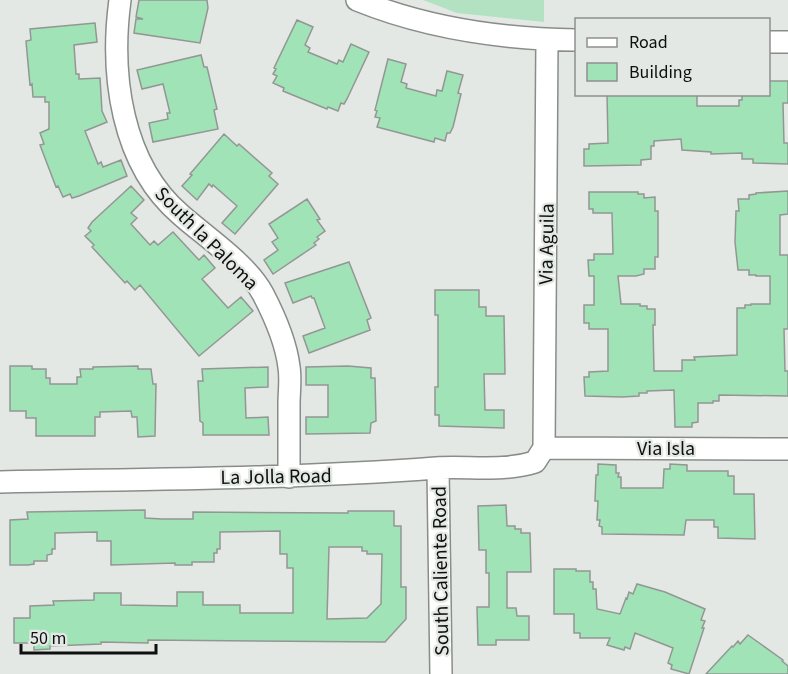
<svg xmlns="http://www.w3.org/2000/svg" width="788" height="674" font-family="'Source Sans 3',sans-serif">
<rect width="100%" height="100%" fill="#e3e8e5"/>
<!-- green -->
<path fill="#b3e2c2" d="M423,0H544V22L457,13Z"/>
<!-- building -->
<path fill="#a0e3b6" stroke="#939794" stroke-width="1.5" fill-rule="evenodd" d="M139,0H207L208,8L200,43L134,33L136,19H143L136,17Z
M297,20L313,27L305,45L310,48L308,52L337,64L339,60L343,62L351,44L369,52L347,99L344,104L341,103L338,111L328,107L327,109L300,98L283,91L284,88L273,83L277,76L273,74L276,69L274,68Z
M95,23L97,42L74,45L76,74H79V79L100,78L102,111L107,122L85,131L98,164L101,162L103,167L121,160L127,176L79,196L72,198L70,194L63,197L58,186L56,187L40,145L44,144L40,133L49,129V102H45V97H33L32,84L30,85L26,41L31,40L30,29Z
M201,55L204,67H207L217,109L214,110L218,129L153,142L149,123L168,119L167,113H170L163,84L142,89L137,70Z
M388,59L406,64L401,82L407,84L406,88L436,96L437,90L442,91L447,71L463,75L458,93L461,94L453,127L450,133H447L445,141L435,138L434,142L377,127L380,118L375,117L377,111L375,110Z
M768,81H788V103H783L784,143H788V164L753,163V159H742V153L711,154V152L682,150L681,139L654,141V146H651V159L641,160V165L584,166V149H589V144L608,143L607,94H697V106H739V100H742V94H768Z
M224,134L237,146L239,144L272,173L269,176L278,184L235,234L222,223L237,206L213,185L212,187L209,184L197,200L182,186L192,175L190,174Z
M131,186L144,200L131,213L137,218L131,224L150,245L154,241L158,245L173,232L199,260L204,255L215,268L202,279L228,308L241,297L253,311L199,356L140,285L135,290L127,281L125,283L92,247L94,245L85,236L91,231L88,228L92,222Z
M788,191V214L780,215V255H788V329H784L785,371H788V396L719,395V401H713V403H698V422L692,423V427H675L674,390L647,391V393H639V396L622,397L585,396L584,377H589V372L608,371V329H589V323H584V305H594V276H589L588,260H594V254H613L612,213H593V209H589V192H638V194H644V198L655,197V211H658V257H655V269H644V274L636,276H618L621,304H640V306H647V309H655V325H653L654,371H682V360H695L694,357L737,355V308H745V305H751V304H770V276H756V275H749V270H738L735,242L736,211H739L738,199H749V195L756,194V193Z
M307,199L320,219L317,220L325,231L317,237L319,239L314,243L316,245L273,274L264,260L278,250L272,242L278,238L269,224Z
M349,262L371,318L367,320L370,330L309,353L303,336L325,328L314,298H312L311,296L293,303L285,283Z
M435,290H479V307H486V316H504L505,374H484L485,410H504V428L439,426V415H435V387H438V315H435Z
M10,366H32V369H46V378H50V384H77V377H81L80,369H93V367L138,366V369H151L153,384H156L155,436L138,437L137,417H132L131,411L100,412V417H95V436H36V418H26V411H10Z
M348,366L371,368V378H375L376,421L371,423L370,433L306,434V417H328V385H306V367Z
M268,367V387L245,388L246,418L268,417L269,435H203V423L200,421L198,381H203L202,369Z
M598,464L616,465V473H619L618,477H621V488H663L664,469H670V464L687,465V471H728V476H734V494H754L755,539L718,538V527H714V520H686L684,535L602,534V527L599,526L600,520H597L598,501H595L596,475H598Z
M506,505L507,526H515V529H521V533H530L531,572H507V608H516L517,616H529V640H496V645H478L477,607H489V573H486V550H479L478,506Z
M145,510V518L162,519H193V512L348,513V511H394V526H401V587H406V619L385,642L148,640V643L101,642V644L50,646V649L34,650V643H14V618H30V606L54,605L53,601L94,600V593H121V605L177,606V592H203V605H240V613H293V568H287V554H280V531L220,532V549H217V553H214V562H192V565H175V563L111,565V541H97V532L55,533V549H52V554L47,555V561H34V564L28,565H10V520L28,519L27,512ZM329,547H362V551H367V554H382L381,604L367,618L327,619Z
M554,569H576V571H590V582H593V589H596L597,609L620,614L626,598L627,599L629,592L633,594L637,584L665,592L705,609L701,620L705,621L702,628H704L689,674L671,669L672,665L668,663L673,648L635,633L630,649L625,647L624,650L607,645L610,638H580V633H574V614H554Z
M748,635L783,660L782,661L788,666V674H706L732,646L733,647L738,641L740,644Z"/>
<g fill="none" stroke-linecap="round" stroke-linejoin="round">
<defs>
<path id="minor" d="M120,0C110,74 121,164 181,215C207,238 247,264 263,294C275,317 286,342 289,367C291,379 289,392 289,404C289,428 289,452 289,477
M357,0C426,28 502,39 576,40
M768,42H788
M544,448L547,40
M544,448L788,449
M438,468L441,674
M0,482C145,479 291,479 436,468C469,466 503,472 535,462L544,448"/>
</defs>
<!-- minor casing -->
<use href="#minor" stroke="#898d8a" stroke-width="24"/>
<!-- minor -->
<use href="#minor" stroke="#fff" stroke-width="21"/>
</g>
<g text-anchor="middle" stroke-width="4.5" stroke-linejoin="round" paint-order="stroke">
<!-- street labels -->
<g font-size="20" fill="#0e0f0f" stroke="#e3e8e5">
<text transform="translate(207 238) rotate(45)" y="7">South la Paloma</text>
<text transform="translate(546 244) rotate(-89)" y="7">Via Aguila</text>
<text x="666" y="455">Via Isla</text>
<text transform="translate(276 476) rotate(-1)" y="7">La Jolla Road</text>
<text transform="translate(440 571) rotate(-91)" y="7">South Caliente Road</text>
</g>
</g>
<!-- legend -->
<rect x="575" y="18" width="195" height="78" fill="#e3e8e5" stroke="#8e918f" stroke-width="1.5"/>
<rect x="587" y="38" width="30" height="9" fill="#ffffff" stroke="#8e918f" stroke-width="1.5"/>
<text x="629" y="48" font-size="18" fill="#0e0f0f">Road</text>
<rect x="587" y="63" width="30" height="18" fill="#a0e3b6" stroke="#8e918f" stroke-width="1.5"/>
<text x="629" y="78" font-size="18" fill="#0e0f0f">Building</text>
<!-- scale -->
<path d="M21 644v9h135v-9" fill="none" stroke="#0e0f0f" stroke-width="3"/>
<text x="30" y="644" font-size="18" fill="#0e0f0f" stroke="#e3e8e5" stroke-width="4.5" paint-order="stroke">50 m</text>
</svg>
